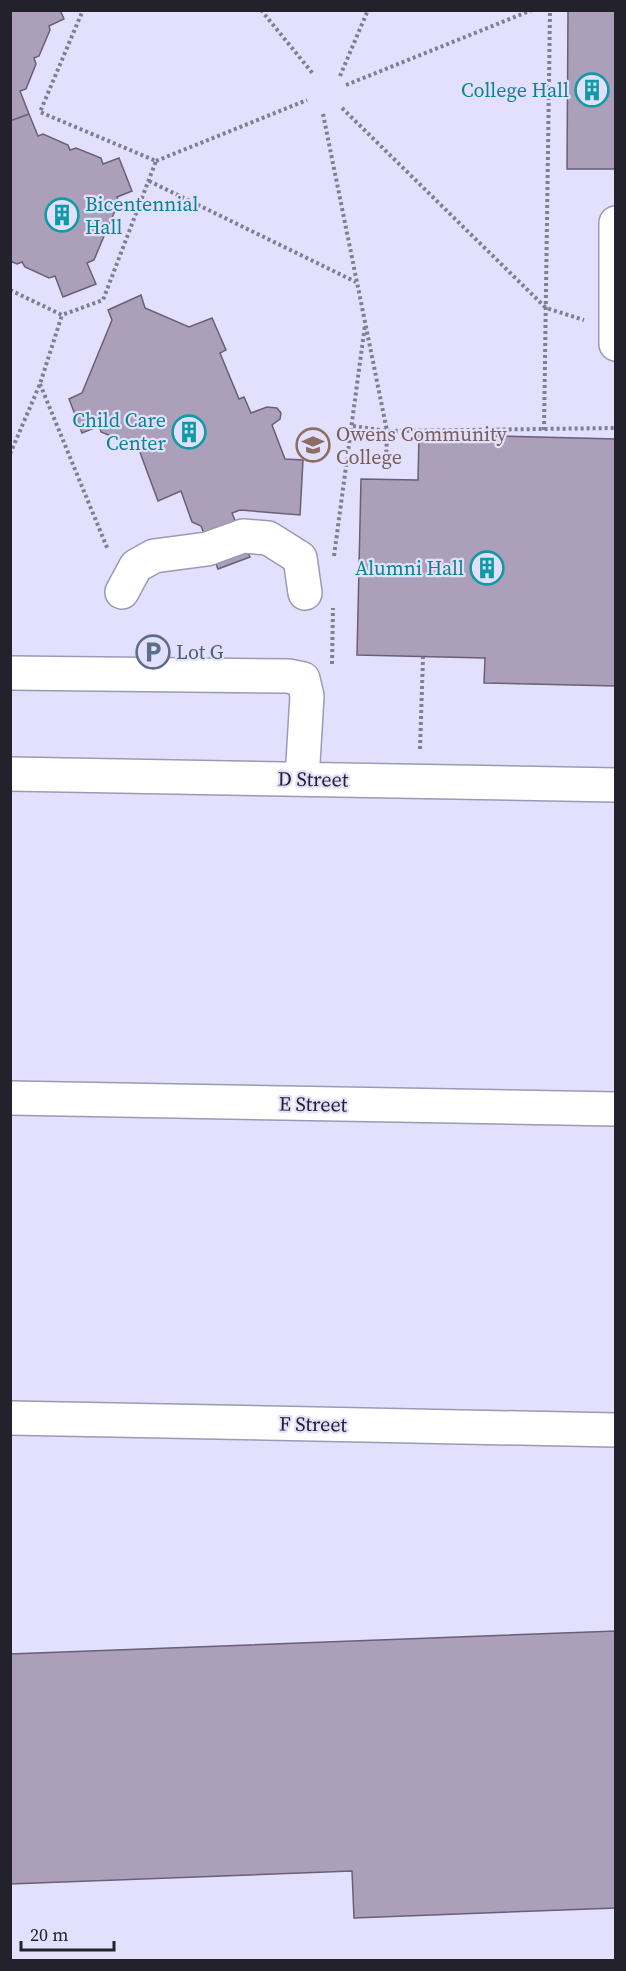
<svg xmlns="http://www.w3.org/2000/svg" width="626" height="1971" font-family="'Source Serif 4',serif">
<rect width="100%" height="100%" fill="#e3e0fd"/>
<!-- building -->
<path fill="#ab9fba" stroke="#6a5f77" stroke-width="1.5" d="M10,10H60L64,19L49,26L50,30L39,56L34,58L36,64L26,89L20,91L29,114L10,121Z
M568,10H616V169H567Z
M29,114L38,136L43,134L68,145L70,150L76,148L101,158L103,164L119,158L132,191L117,197L119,202L108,227L101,230L104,236L94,260L87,263L96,284L63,297L55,276L49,278L25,267L22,262L17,264L10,261V121Z
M141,295L145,308L189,327L212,318L226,350L220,353L239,399L244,397L251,413L267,407L277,408L281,413L280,419L272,425L285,459L303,460L300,515L240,510L232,513L250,557L218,569L201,526L192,522L181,491L158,501L138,447L101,432L99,426L82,433L69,399L82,393L112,320L108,310Z
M419,434L616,439V686L484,683L485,658L357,655L361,479L418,480Z
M616,1631V1908L354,1918L352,1871L10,1884V1654Z"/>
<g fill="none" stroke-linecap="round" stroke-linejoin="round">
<defs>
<path id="minor" d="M616,223V344
M122,592L136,566L154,556L207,549L243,536L268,538L300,558L305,593
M10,673L288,676L303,679L307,696L302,779
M10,774L616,785
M10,1098L616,1109
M10,1418L616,1430"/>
</defs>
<!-- minor casing -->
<use href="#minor" stroke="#9c99b4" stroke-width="36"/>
<!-- path -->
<path stroke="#807e91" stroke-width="4" stroke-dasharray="3 3" stroke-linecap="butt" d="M261,10L314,75
M340,76L368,10
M346,85L532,10
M342,108L546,308L584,320
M323,114L387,431L386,463
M156,161L307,100
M149,181L356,282
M10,290L62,315L103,300L156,161L40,112L83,10
M40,384L108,550
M353,426L387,431L616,428
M544,430L550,10
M10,454L40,384L62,315
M334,556L365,325
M332,664L333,608
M420,749L423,657"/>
<!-- minor -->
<use href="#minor" stroke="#fff" stroke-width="33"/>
</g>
<!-- icons -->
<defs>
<symbol id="building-ring" viewBox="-11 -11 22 22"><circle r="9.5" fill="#e3e0fd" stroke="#0f9aa8" stroke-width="1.5"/><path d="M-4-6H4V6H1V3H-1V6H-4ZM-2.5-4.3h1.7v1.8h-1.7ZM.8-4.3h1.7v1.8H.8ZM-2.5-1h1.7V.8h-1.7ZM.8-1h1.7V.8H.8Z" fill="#0f9aa8"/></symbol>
<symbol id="university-ring" viewBox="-11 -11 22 22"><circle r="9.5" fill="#e3e0fd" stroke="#8d6e63" stroke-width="1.5"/><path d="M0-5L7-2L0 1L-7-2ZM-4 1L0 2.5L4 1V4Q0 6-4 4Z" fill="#8d6e63"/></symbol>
<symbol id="parking-ring" viewBox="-11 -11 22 22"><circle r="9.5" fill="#e3e0fd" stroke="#5c6f8a" stroke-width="1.5"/><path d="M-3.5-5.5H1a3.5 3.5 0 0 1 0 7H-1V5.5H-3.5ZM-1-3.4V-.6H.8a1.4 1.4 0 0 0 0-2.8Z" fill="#5c6f8a"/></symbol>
</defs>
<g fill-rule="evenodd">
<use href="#building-ring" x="573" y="71" width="38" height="38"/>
<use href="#building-ring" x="43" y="196" width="38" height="38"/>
<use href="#building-ring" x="170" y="413" width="38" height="38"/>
<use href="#university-ring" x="294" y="426" width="38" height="38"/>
<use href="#building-ring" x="468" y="549" width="38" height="38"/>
<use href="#parking-ring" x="134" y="633" width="38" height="38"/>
</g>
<g text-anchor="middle" stroke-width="4.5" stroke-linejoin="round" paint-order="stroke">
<!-- culture labels -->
<g font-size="20" fill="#0d838f" stroke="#e3e0fd" text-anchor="end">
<text x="569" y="97">College Hall</text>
<text x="85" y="211" text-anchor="start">Bicentennial<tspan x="85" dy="23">Hall</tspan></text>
<text x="166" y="427">Child Care<tspan x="166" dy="23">Center</tspan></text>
<text x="464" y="575">Alumni Hall</text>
</g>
<!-- education labels -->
<g font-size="20" fill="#785e54" stroke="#e3e0fd" text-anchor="start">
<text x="336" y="441">Owens Community<tspan x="336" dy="23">College</tspan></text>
</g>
<!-- service labels -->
<g font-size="20" fill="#4e5e75" stroke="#e3e0fd" text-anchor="start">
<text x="176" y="659">Lot G</text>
</g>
<!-- street labels -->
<g font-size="20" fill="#23222c" stroke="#e3e0fd">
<text transform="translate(313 779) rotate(1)" y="7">D Street</text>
<text transform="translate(313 1104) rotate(1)" y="7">E Street</text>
<text transform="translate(313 1424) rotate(1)" y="7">F Street</text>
</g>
</g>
<!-- border -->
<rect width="626" height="1971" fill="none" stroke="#23222c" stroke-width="24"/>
<!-- scale -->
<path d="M21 1941v9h93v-9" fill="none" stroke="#23222c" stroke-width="3"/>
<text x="30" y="1941" font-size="18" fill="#23222c" stroke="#e3e0fd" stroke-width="4.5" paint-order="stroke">20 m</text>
</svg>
